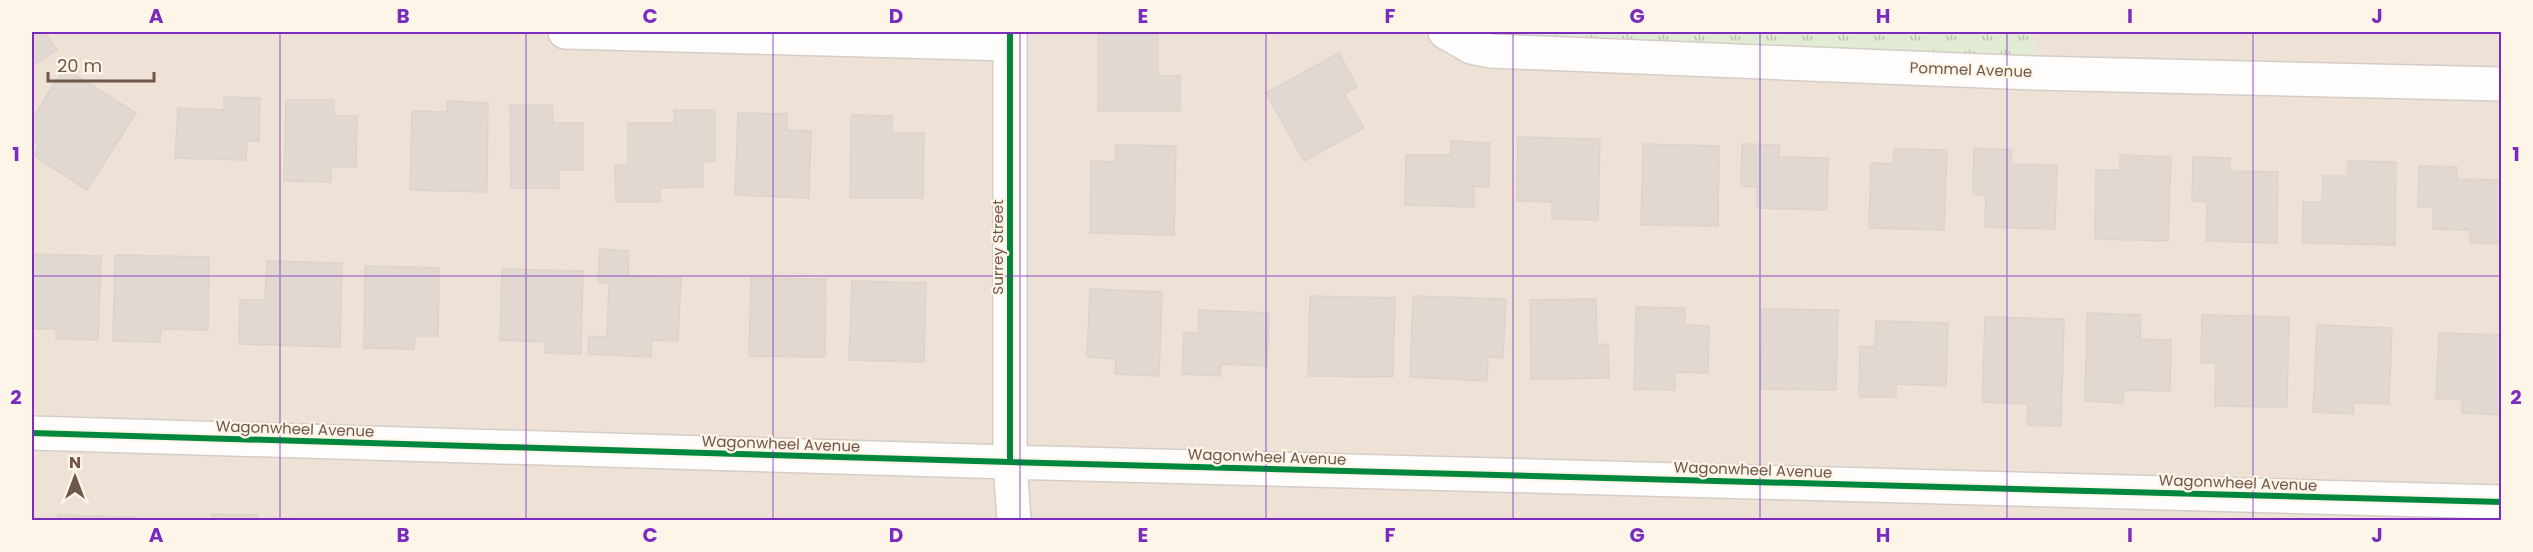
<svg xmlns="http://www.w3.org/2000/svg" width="2533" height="552" font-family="Poppins,sans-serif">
<defs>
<pattern id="grass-tufts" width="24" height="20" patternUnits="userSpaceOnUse" patternTransform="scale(1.5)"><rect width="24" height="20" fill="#e2ebd4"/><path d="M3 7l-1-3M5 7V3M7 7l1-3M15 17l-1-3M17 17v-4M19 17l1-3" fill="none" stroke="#bcc1ae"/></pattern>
</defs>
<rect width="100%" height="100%" fill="#f5f0e9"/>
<!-- residential -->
<path fill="#eee2d6" d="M32,32H2501V520H32Z"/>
<!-- grass -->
<path fill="url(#grass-tufts)" d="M1454,32H2034V73L1477,52Z"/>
<!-- building -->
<path fill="#e1d8d1" stroke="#ded3cb" stroke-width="1.5" d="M32,32H45L57,50L32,66Z
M1098,32H1158V76H1180V111H1098Z
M1339,53L1357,87L1344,94L1364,128L1304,161L1266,93Z
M64,68L136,113L87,190L33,155L39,146L32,141V119Z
M224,97L260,98L259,141H247L246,160L175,158L178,108L224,110Z
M286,100H334V116H357L356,167H331V182L284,181Z
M447,101L488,103L487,192L410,190L412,111L447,112Z
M510,105H552L553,123H583V170H559V188H511Z
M674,110H715V161L703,162V187L660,188V202H616L615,165H628V123H675Z
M738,113L787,114V130L811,131L809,198L735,195Z
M851,115L892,116V133H924L923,198H850Z
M1518,137L1600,139L1598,220L1552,219V202L1517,201Z
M1451,141L1490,143L1489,187L1474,186V207L1405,205L1406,155H1451Z
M1643,144L1719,146L1718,226L1641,225Z
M1742,144L1780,145L1779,157L1828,158L1827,210L1757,208V187L1741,186Z
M1116,145L1176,146L1174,235L1090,233L1091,161L1115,162Z
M1974,148L2012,150L2011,164L2057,165L2055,229L1985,227L1986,195L1973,194Z
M1894,149L1947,150L1944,230L1869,228L1871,163L1893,164Z
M2120,155L2171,157L2168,241L2095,239L2096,170H2120Z
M2193,157L2230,158V171L2278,172L2277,243L2206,241L2207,202L2192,201Z
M2348,161L2396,162L2395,245L2302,243L2303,202H2322L2323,176H2348Z
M2419,166L2457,167V179L2502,180L2501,244L2470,243V230L2433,229V207H2418Z
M600,249L629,251L628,276L681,278L678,341L652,340L651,357L588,354L589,336L607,337L609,283L598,282Z
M32,254L101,256L98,340L56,339V329H32Z
M115,255L209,257L208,330L161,329L160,342L113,341Z
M267,261L342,263L340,347L239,344L240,300H265Z
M365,266L439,268L438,336H415L414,349L364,348Z
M502,269L583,271L581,354L545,353V342L500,340Z
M751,278L826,279L825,357L749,356Z
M852,281L926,283L924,362L849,360Z
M1090,289L1162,292L1159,376L1115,374L1116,359L1087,357Z
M1310,296L1395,298L1393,377L1308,376Z
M1413,296L1506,299L1503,358L1488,357L1487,381L1410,377Z
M1596,299L1597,345L1608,344L1609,378L1531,379L1530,300Z
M1636,307L1685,308V325L1709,326L1708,373L1675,372V390L1634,389Z
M1762,309L1838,310L1836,390L1761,389Z
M1199,310L1269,313L1267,366L1221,364L1220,376L1182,374L1184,332L1198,333Z
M2087,313L2141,315L2140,339L2171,340L2170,391L2124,390L2123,403L2085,401Z
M2202,315L2289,317L2287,407L2215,406L2216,363H2201Z
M1985,317L2064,319L2061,426L2027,425L2028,404L1982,402Z
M1876,321L1948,323L1946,386L1896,384V397H1859L1860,346L1875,347Z
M2317,325L2392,328L2389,404L2354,403L2353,414L2313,412Z
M2439,333L2502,335V415L2462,413V399H2436Z
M211,514L258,515V520H211Z
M58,515L135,517V520H58Z
M273,518L332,520H273Z"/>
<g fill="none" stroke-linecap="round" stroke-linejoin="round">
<defs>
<path id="street" d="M565,32L1010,44
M1010,32V462L1014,520
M1445,32L1471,47L1491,51L2034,73L2502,84
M32,433L1010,462L2502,502"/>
</defs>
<!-- street casing -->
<use href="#street" stroke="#d4cdc7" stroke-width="36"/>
<!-- street -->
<use href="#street" stroke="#fefdfc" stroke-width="33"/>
<defs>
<path id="cycleway" d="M1010,32V462
M32,433L1010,462L2502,502"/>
</defs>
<!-- cycleway casing -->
<use href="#cycleway" stroke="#fef5e9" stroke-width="10"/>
<!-- cycleway -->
<use href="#cycleway" stroke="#00873e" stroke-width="6"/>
</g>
<!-- grid -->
<path fill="none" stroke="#7b2cbf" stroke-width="1.5" stroke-opacity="0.55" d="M280,32V520M526,32V520M773,32V520M1020,32V520M1266,32V520M1513,32V520M1760,32V520M2007,32V520M2253,32V520M32,276H2502"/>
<g text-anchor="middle" stroke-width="4.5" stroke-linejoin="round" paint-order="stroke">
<!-- street labels -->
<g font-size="15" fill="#71574a" stroke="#fef5e9">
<text transform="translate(1971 70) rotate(2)" y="5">Pommel Avenue</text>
<text transform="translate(998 247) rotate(-90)" y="5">Surrey Street</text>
<text transform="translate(295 429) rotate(2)" y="5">Wagonwheel Avenue</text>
<text transform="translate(781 444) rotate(2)" y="5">Wagonwheel Avenue</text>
<text transform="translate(1267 457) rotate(2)" y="5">Wagonwheel Avenue</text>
<text transform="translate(1753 470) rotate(2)" y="5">Wagonwheel Avenue</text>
<text transform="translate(2238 483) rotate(2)" y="5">Wagonwheel Avenue</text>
</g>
</g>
<!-- border -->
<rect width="2533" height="552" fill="none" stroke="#fef5e9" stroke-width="66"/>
<!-- north arrow -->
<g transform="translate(75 477)" stroke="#fef5e9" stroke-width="4.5" paint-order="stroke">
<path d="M0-4.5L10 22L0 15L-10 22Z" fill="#71574a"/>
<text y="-9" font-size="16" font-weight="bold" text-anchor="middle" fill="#71574a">N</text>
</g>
<!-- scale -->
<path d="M48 72v9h106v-9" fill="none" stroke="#71574a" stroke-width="3"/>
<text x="57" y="72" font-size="18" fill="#71574a" stroke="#fef5e9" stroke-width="4.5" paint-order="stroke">20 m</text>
<rect x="33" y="33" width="2467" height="486" fill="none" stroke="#7b2cbf" stroke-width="2"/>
<g font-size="20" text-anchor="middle" font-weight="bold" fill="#7b2cbf">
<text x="156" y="23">A</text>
<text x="403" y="23">B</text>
<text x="650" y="23">C</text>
<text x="896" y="23">D</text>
<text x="1143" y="23">E</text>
<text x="1390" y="23">F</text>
<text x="1637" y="23">G</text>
<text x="1883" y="23">H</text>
<text x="2130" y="23">I</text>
<text x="2377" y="23">J</text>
<text x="16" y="161">1</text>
<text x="2516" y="161">1</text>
<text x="16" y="404">2</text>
<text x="2516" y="404">2</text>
<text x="156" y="542">A</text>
<text x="403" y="542">B</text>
<text x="650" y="542">C</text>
<text x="896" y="542">D</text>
<text x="1143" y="542">E</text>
<text x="1390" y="542">F</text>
<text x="1637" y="542">G</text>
<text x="1883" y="542">H</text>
<text x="2130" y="542">I</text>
<text x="2377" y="542">J</text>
</g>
</svg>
